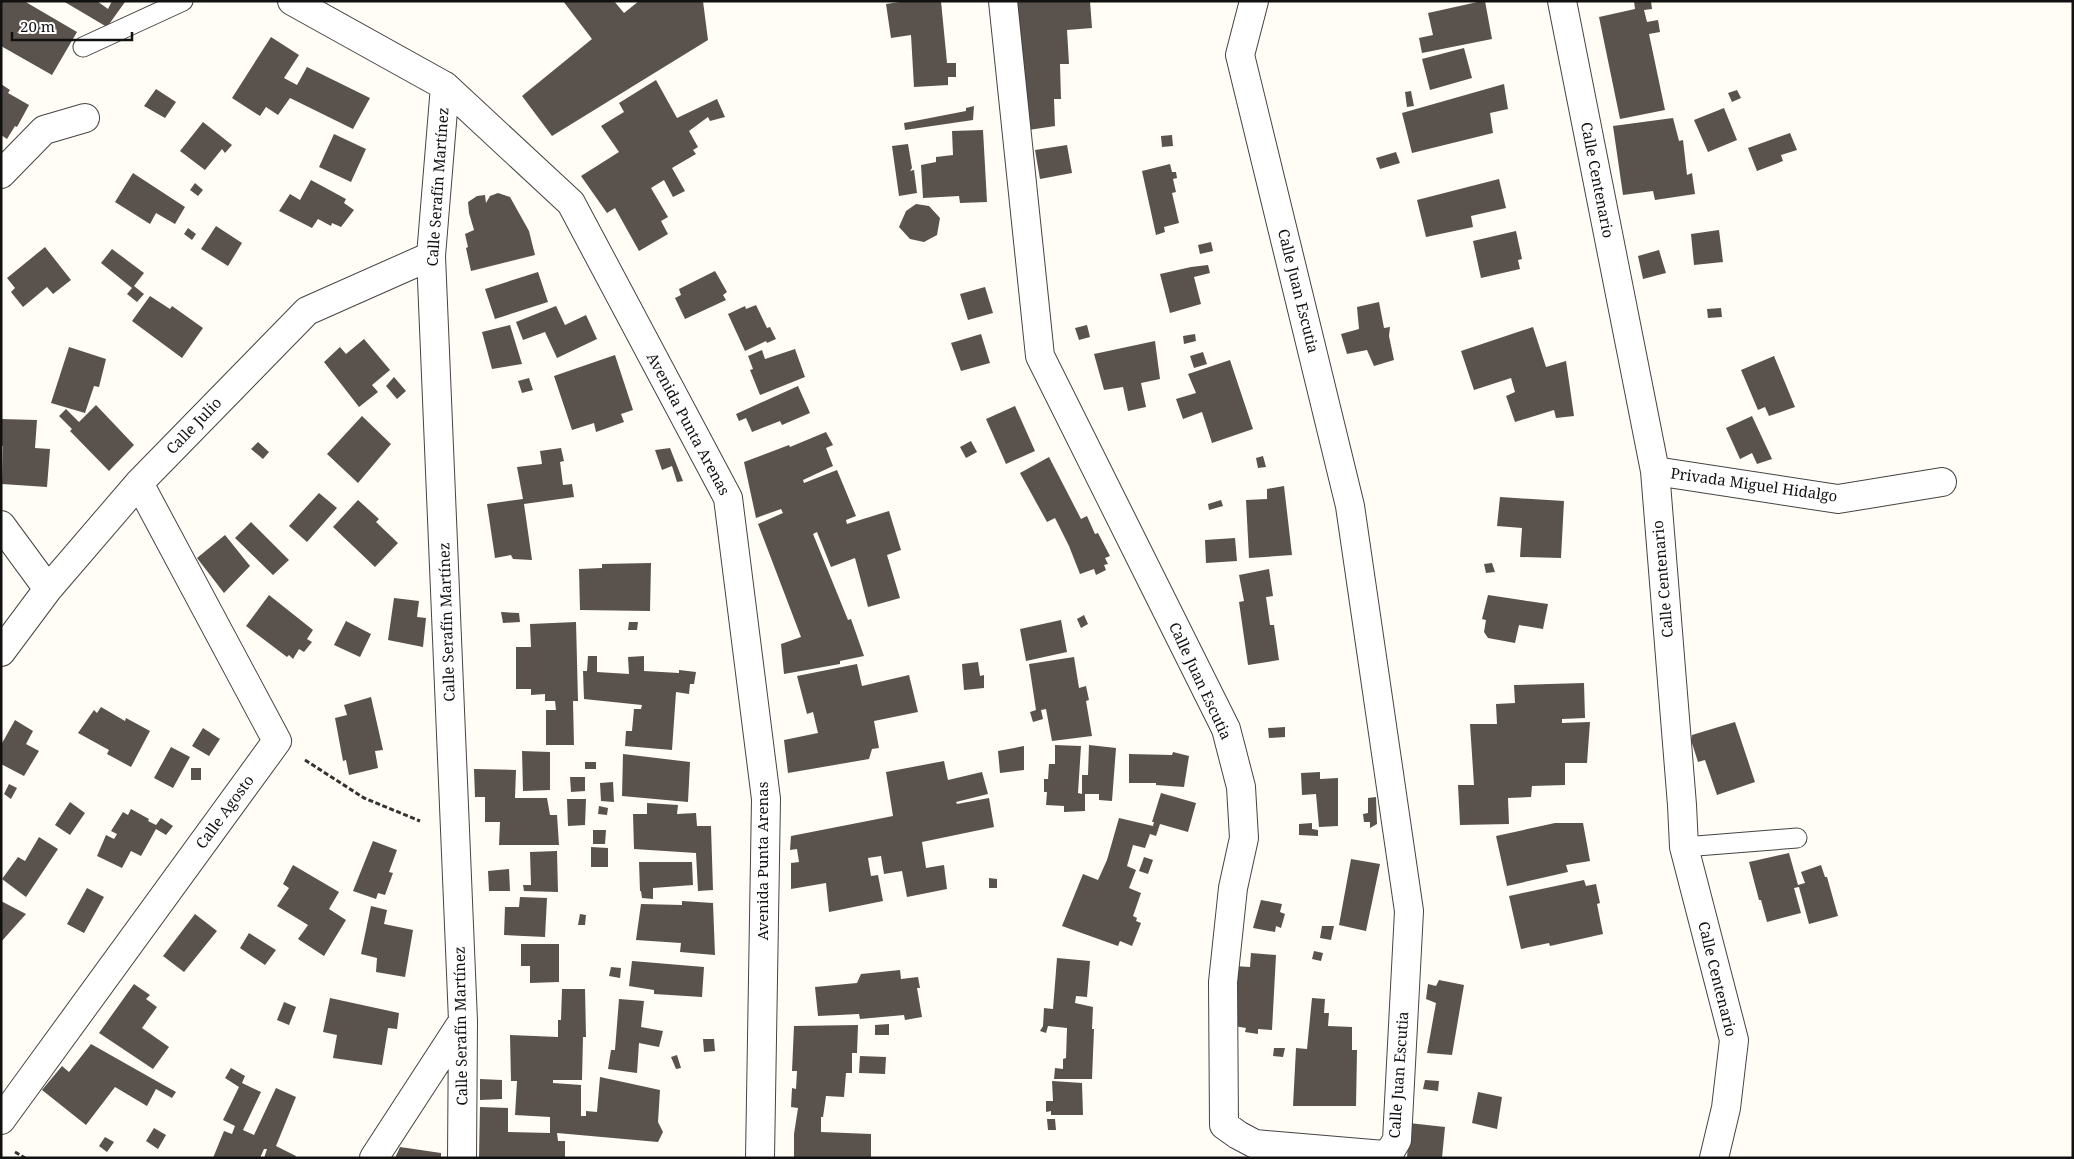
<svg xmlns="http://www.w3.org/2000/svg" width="2074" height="1159" font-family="'Noto Serif',serif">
<rect width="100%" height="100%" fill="#fffdf5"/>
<!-- building -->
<path fill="#5a524d" d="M1,1H24L77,32L52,75L1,46Z
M63,1H97L108,9L112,1L125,2L107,27Z
M563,1H614L624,13L639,1H703L708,40L552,136L522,96L592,39Z
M906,1H941L947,63H956V77H948V85L914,87L911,35L891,38L886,4Z
M1015,1H1090L1092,28L1067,30L1069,64H1060L1061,99H1054L1055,126L1022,131Z
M1482,1H1485L1492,39L1422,53L1419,38L1433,35L1428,13Z
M1634,1H1651L1652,9L1644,10L1647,22L1658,20L1660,32L1649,34L1665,110L1620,119L1599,17L1635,9Z
M271,37L299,55L284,78L297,85L307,67L370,98L353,129L290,98L278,115L266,107L260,116L232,98Z
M1464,48L1472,78L1430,90L1422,59Z
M656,80L677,118L717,99L725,117L710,121L708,117L689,131L698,147L693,150L696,154L672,168L685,191L673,197L664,180L651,188L668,217L661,221L668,234L639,251L615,208L607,213L581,176L619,152L601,126L624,112L619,103Z
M1,84L10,90L8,93L29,105L17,127L15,126L7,139L1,135Z
M1504,84L1508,109L1490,113L1493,133L1412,153L1402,113Z
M156,89L176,102L165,118L144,106Z
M1737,90L1741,98L1732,102L1728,93Z
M1411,91L1414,106L1407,107L1405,92Z
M974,106L973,120L905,130L904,123L966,111V108Z
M1724,108L1737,140L1708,152L1694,120Z
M1673,118L1679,141L1683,140L1687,175L1692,173L1695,194L1655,200L1653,191L1623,195L1613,126Z
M203,122L232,145L225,153L222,149L205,170L180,151Z
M983,130L987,202L960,203L959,196L923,198L921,165L936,162V157L953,155L952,131Z
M1790,133L1797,150L1781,155L1783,161L1757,171L1748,148Z
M334,134L366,149L351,182L319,167Z
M1172,135L1173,146L1162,147L1161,136Z
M908,144L912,168L910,171L914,170L917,193L899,196L892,146Z
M1067,145L1072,173L1040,179L1035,150Z
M1396,152L1400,163L1380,169L1376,158Z
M1170,164L1172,172H1176L1177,178L1173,179L1176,192L1172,193L1179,223L1164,227L1165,232L1156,235L1142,171Z
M133,173L185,207L175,224L156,213L150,224L115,202Z
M1499,179L1506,208L1471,216L1473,227L1426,237L1417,200Z
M311,180L346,199L344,203L354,210L341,227L332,223L331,226L318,219L312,228L279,211L290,194L300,200Z
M195,183L203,190L198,196L190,190Z
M498,193L510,197L529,231L535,255L471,271L466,248L468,247L465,234L474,230L469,213L468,202L477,196L485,195L486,203L490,196Z
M916,204L929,206L940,218L937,235L924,242L910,239L899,227L906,211Z
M216,226L242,243L228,266L201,249Z
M188,228L196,234L192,240L184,234Z
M1719,230L1723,262L1694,265L1691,234Z
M1516,231L1522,259L1518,260L1520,269L1481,278L1473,241Z
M1211,242L1213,251L1200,254L1198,245Z
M45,247L71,280L53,294L47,287L23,307L11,292L15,288L7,278Z
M112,249L144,273L134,286L144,294L137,302L127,294L132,288L101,263Z
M1659,250L1666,273L1643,279L1638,256Z
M1208,265L1210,273L1194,277L1201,304L1170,313L1160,274L1191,267Z
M715,271L727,292L723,295L726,300L685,319L675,298L681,295L679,289Z
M538,272L548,302L495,319L485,289Z
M985,287L993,313L968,320L960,294Z
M150,296L170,309L172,306L203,328L182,358L132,321Z
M1379,302L1384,328L1390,327L1389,336L1394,360L1374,366L1367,350L1347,354L1341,334L1359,329L1357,307Z
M756,305L767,328L770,327L776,339L767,343L766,341L745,351L728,314L745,306L746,309Z
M556,306L565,325L586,315L597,339L557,358L545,332L523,340L516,322Z
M1721,308L1722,317L1708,318L1707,309Z
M510,325L522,364L492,369L482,332Z
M1087,325L1090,337L1079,340L1075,328Z
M1533,327L1546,367L1566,361L1574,416L1556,418L1554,410L1515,422L1506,396L1515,392L1511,378L1474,390L1461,351Z
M981,334L990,363L961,371L951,343Z
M1195,334L1196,341L1184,344L1183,336Z
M364,339L390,370L372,385L378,392L359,407L324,362L340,347L346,354Z
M1155,341L1160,379L1141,383L1146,407L1128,411L1123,387L1104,390L1094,354Z
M69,347L106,359L99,387L94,386L85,413L51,403Z
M795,349L805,377L760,395L750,370L753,369L748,356L762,350L765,359Z
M1203,352L1207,364L1194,368L1190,356Z
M615,355L633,410L621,414L624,422L596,432L594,423L572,430L554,376Z
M1774,356L1795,407L1769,416L1765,407L1758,410L1741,370Z
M1230,360L1253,429L1212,443L1202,412L1183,419L1176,399L1196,393L1188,374Z
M394,377L406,391L397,399L386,386Z
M529,378L533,390L522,393L518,381Z
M798,386L810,413L782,425L780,421L752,432L746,418L739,421L736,414Z
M96,405L134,445L109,471L70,431L72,429L59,416L66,409L79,422Z
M1015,406L1035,451L1006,464L986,419Z
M362,416L391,444L358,483L327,454Z
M1752,416L1772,459L1757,464L1752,453L1740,459L1726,428Z
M1,419L37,420L35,448L50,449L47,487L2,484L3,446H1Z
M826,432L833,445L826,448L833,466L803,480L804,483L837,470L856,516L846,520L847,524L889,511L901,550L887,555L900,598L868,607L855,558L831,567L817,532L813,534L848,620L851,619L864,656L840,661V664L784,674L781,644L801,637L758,524L783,513L781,509L756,518L744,462L789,445L790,447Z
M971,441L977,452L966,458L960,447Z
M258,442L269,452L263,459L251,449Z
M561,448L564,461L560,462L563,485L572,484L574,497L524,504L532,560L513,559L511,555L495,558L487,504L523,499L517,467L542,464L540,451Z
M670,448L683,481L677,482L672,466L662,470L655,450Z
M1263,456L1266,467L1258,468L1256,458Z
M1049,457L1081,519L1087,516L1095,534L1098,533L1110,556L1105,558L1108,564L1104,565L1106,570L1096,575L1094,569L1080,574L1069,546L1055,518L1047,522L1020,473Z
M1284,486L1292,555L1249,558L1246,500L1267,499V489Z
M319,493L337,508L307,542L289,526Z
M1500,497L1564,501L1561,558L1520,557L1522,528L1497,526Z
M358,500L379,519L376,522L398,543L375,567L333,527Z
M1221,500L1223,506L1209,510L1208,504Z
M251,522L289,560L273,575L235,538Z
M225,535L250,566L224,593L197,558Z
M1235,538L1237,561L1206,563L1205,540Z
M651,563L650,611L580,610L579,569L602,568V564Z
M1492,563L1495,572L1486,573L1484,564Z
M1269,569L1273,596L1266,597L1270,625H1274L1279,660L1248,665L1239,602L1244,601L1239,575Z
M269,595L313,630L307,639L312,642L304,652L299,649L293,659L289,655L287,657L246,626Z
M1488,595L1548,604L1543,629L1519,625L1515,643L1488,638L1484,632L1486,620L1482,619Z
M394,598L419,601L417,617L426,618L423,647L388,640Z
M501,612L519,613L520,622L503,623Z
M1084,615L1088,624L1081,628L1077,619Z
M1061,620L1067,652L1026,661L1020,629Z
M346,621L371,634L360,657L334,645Z
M576,622L578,701H573L574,745H546V710H556L555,701H545V694L531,695V689H516V647H531L530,624Z
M629,622H638L637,630H628Z
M588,656H597V672L629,674L628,657L644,656V671L679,673V670L696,672L694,684H690L689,694L676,692L672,750L625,746L626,731H632L634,709H641L642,705L584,699L583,671H587Z
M1074,657L1079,688L1086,686L1089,700L1086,701L1092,736L1052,741L1046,709L1041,710L1043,719L1033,722L1030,712L1036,710L1029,664Z
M978,662L980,676L984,675V688L964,690L962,664Z
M857,664L862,686L909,675L918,712L874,721L879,748L872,749L869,759L788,773L784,740L818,733L813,712L807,714L797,676Z
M1584,683L1585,718L1562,719V723L1590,722L1587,763H1565V785L1532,786L1531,797L1508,798L1509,824L1460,825L1458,785H1474L1470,724H1497L1496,704L1515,703L1514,685Z
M371,697L383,750L375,751L378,768L349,775L346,760L343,761L335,718L347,715L344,705Z
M101,707L125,721L126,718L150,731L131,767L107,754L109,750L78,733L94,710L97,713Z
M15,720L33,731L26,744L39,751L24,776L1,764V745Z
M1735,722L1755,782L1717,795L1705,760L1698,762L1691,740L1692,735Z
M1285,727V737L1269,738L1268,728Z
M203,728L220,739L209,756L192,746Z
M1055,745L1081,746L1078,793L1082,794V775H1088L1089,745L1116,748L1112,801L1099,800V794H1085V811L1064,812V806L1046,805L1047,792H1044V779H1048L1049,764H1055Z
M1024,746V770L1000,773L998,751Z
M171,747L190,757L173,788L154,778Z
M522,751L550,752V790L523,791Z
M1173,752L1189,756L1184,787L1156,785V783H1129V754L1172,755Z
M623,754L690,762L688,802L622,796Z
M944,761L948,780L982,772L988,794L956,802L957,804L989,798L994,827L922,842L926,868L944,865L947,889L907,897L902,871L884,874L881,856L868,858L871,876L878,875L883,901L829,912L826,883L791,889V863L799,862L797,849L790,850L791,836L893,816L886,772Z
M585,762H596V769H585Z
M191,768H201V780H191Z
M474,769L516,770L515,798H547L550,815H557L559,845H499L500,822H485V797H475Z
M1320,772V779L1338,778V826L1319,827L1316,794L1302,795L1301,773Z
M570,777H585V791L571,792Z
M613,782L614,802L601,801L600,783Z
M9,784L17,788L11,799L4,794Z
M1161,793L1196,803L1188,832L1160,824L1156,836L1150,834L1145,848L1133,845L1127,866L1136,870L1129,888L1141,893L1133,916L1137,918L1136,921L1141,923L1132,946L1120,941L1118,946L1062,926L1083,874L1098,880L1107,860L1119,818L1153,826L1154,822H1152Z
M1376,797L1377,824L1370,828V822H1364L1363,814L1368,813V798Z
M567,799H586L585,825L568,826Z
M70,802L85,813L70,835L55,825Z
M647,803L678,805L677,814L696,813L697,826H711L713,890L698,891L696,853L634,849L633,814H647Z
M599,806L608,808L607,815L598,814Z
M131,809L149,819L148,821L156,825L161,818L173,826L166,835L156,829L141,856L131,851L122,868L97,856L106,835L114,839L117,834L111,831L123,812L128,815Z
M1312,823V829L1318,830V836L1299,835V824Z
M1555,823H1583L1590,861L1566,865L1568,872L1507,886L1496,836Z
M593,830H606L605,844H593Z
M39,837L58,849L26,897L2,879L18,857L25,861Z
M373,841L397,850L389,872L393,873L385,895L378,893L376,899L353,891Z
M591,847L608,848V867H591Z
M557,851L558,892L524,891L523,885H531L530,852Z
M1789,853L1798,885L1805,883L1801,872L1821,865L1825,877H1827L1838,916L1809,924L1799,887L1794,888L1801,913L1767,922L1761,900H1759L1749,862Z
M1144,857L1153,860L1148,874L1139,871Z
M1351,859L1380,864L1366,931L1339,925Z
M639,862H692L693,885L653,888V899L642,898L641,891H640Z
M293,865L339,892L329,909L346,920L324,956L298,939L308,925L277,906L289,888L283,884Z
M509,869L510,891H489L488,871Z
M989,878L997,879V888H989Z
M1584,880L1586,886L1596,884L1600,903L1597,904L1603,934L1550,946L1549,943L1521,949L1509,896Z
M87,888L104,897L84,933L67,924Z
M520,897L547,898L545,937L504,935L505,907H519Z
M1261,900L1282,904L1280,912L1285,914L1281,928L1276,926L1275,932L1253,928Z
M1,901L26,914L1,942Z
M682,901L713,903L715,955L680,952L681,943L636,940L641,904L682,905Z
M371,906L387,910L384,924L413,930L405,977L376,972L377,958L361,954Z
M195,914L217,931L184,972L163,956Z
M580,914L586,915L585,925H578Z
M1322,926H1334L1331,940L1320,938Z
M249,933L276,950L265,965L240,948Z
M521,944H559V982L530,983V966H521Z
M1314,951L1323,953L1321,961L1312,959Z
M1251,953L1276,955L1272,1030L1258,1029V1034L1245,1032L1246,1028L1228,1025L1234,966L1250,967Z
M1057,958L1090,961L1087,997L1076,996L1075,1003L1093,1007L1092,1029H1094L1092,1079H1054L1055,1068L1063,1069V1059L1066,1058L1067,1028L1048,1026L1046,1033L1040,1031L1043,1026L1044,1008L1053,1009Z
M632,961L704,967L702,997L654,994V990L629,986Z
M611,967L621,968L620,978L609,976Z
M900,970L901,979L918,977L920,988H917L922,1017L905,1020L904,1015L860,1019L859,1014L818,1016L815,987L857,983L861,974Z
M1439,980L1464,985L1452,1055L1427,1053L1436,1003L1426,999L1428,984L1436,986Z
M134,984L150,995L146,999L157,1007L142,1028L169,1047L153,1069L99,1033Z
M562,989H585L586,1037H583L582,1080H553V1083L581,1085V1116H586V1111L597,1112L600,1077L660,1090L658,1122L663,1132L658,1142L557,1133L558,1141H565V1158H479L480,1107L508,1108V1132L550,1133V1117L515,1115L517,1081H511L510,1035L558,1037V1020H561Z
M330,998L399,1013L397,1029L388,1028L382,1065L333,1058L337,1035L323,1032Z
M1312,998L1325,999L1324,1013H1329L1328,1026L1352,1027V1050H1357L1356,1106H1293L1296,1048L1307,1049Z
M619,999L644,1001L641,1027L663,1031L659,1047L639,1043L637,1073L608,1069L611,1050H615Z
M284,1002L296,1007L289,1025L277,1020Z
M889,1024V1035H875V1025Z
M858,1025L857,1053H852V1073H846L844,1097L826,1096L823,1117H821V1132L871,1134V1158H794V1134L798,1108L791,1107L792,1088L796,1089L797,1071H792L794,1026Z
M703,1039H714L715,1051L704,1052Z
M91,1044L160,1083L176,1092L172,1098L156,1089L147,1106L115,1087L86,1125L42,1090L62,1066L69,1072Z
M1274,1048H1285L1283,1057L1273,1056Z
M677,1055L681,1068L676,1069L671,1057Z
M860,1056L886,1057L885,1074L859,1073Z
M231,1068L245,1076L242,1083L261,1092L243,1130L254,1135L276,1088L296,1097L276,1146L296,1156L295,1158H264L267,1149H264L260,1158H213L224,1131L232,1134L235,1126L223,1120L239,1087L225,1078Z
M480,1079L502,1080V1099L480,1100Z
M1425,1080L1439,1081L1438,1091L1423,1089Z
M1052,1081L1082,1083L1083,1115H1051V1111L1046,1112V1101H1053Z
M1478,1092L1502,1097L1497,1129L1472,1123Z
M1047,1119H1055L1056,1130H1048Z
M1409,1123L1445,1127L1442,1158H1407Z
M154,1128L166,1135L158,1149L146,1141Z
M105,1137L114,1142L107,1152L99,1146Z
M400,1147L441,1153V1158H395Z"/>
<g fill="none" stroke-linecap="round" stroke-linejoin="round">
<defs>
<path id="lane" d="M83,47L183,1
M1684,847L1797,838"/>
<path id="street" d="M292,1L445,86L571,203L728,498L766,799L760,1158
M1003,1L1040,356L1226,729L1241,787L1244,838L1233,888L1223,982L1224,1125L1238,1135L1255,1144L1384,1155L1391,1150L1397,1140L1409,911L1350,506L1240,55L1254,1
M1562,1L1655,471L1682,805L1684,847L1734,1040L1726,1108L1714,1158
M445,86L431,256L463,1021L462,1158
M1,174L44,130L85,118
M1655,471L1838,499L1942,482
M1,525L48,589
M1,652L48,589L139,483L307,311L431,256
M1,1120L277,741L139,483
M374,1158L463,1021"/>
</defs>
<!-- lane casing -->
<use href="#lane" stroke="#444" stroke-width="21"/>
<!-- street casing -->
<use href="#street" stroke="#444" stroke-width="30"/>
<!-- path -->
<path stroke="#333" stroke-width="3" stroke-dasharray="5 2.5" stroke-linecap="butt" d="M305,760L364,798L420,821
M15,1152L25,1158"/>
<!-- lane -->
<use href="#lane" stroke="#fff" stroke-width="19"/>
<!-- street -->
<use href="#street" stroke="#fff" stroke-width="28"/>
</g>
<g text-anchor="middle" stroke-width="5" stroke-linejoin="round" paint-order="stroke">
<!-- street labels -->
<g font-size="15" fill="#111" stroke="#fff">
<text transform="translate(1597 180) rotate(79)" y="5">Calle Centenario</text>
<text transform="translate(438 187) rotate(-86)" y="5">Calle Serafín Martínez</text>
<text transform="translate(1298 291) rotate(76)" y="5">Calle Juan Escutia</text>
<text transform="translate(688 424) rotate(62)" y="5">Avenida Punta Arenas</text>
<text transform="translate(194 426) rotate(-46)" y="5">Calle Julio</text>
<text transform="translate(1754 485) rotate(8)" y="5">Privada Miguel Hidalgo</text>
<text transform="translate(1663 579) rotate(-95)" y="5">Calle Centenario</text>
<text transform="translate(447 622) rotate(-92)" y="5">Calle Serafín Martínez</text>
<text transform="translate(1200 681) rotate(65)" y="5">Calle Juan Escutia</text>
<text transform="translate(225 812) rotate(-54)" y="5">Calle Agosto</text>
<text transform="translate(763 861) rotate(-90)" y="5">Avenida Punta Arenas</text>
<text transform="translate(1717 979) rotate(76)" y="5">Calle Centenario</text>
<text transform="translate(461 1026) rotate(-91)" y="5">Calle Serafín Martínez</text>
<text transform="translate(1399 1075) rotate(-86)" y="5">Calle Juan Escutia</text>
</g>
</g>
<!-- border -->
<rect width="2074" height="1159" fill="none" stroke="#111111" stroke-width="5"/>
<!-- scale -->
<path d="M12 32v8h120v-8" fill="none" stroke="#111111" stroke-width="2.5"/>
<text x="20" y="32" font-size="15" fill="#111111" stroke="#ffffff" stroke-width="4" paint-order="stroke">20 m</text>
</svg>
